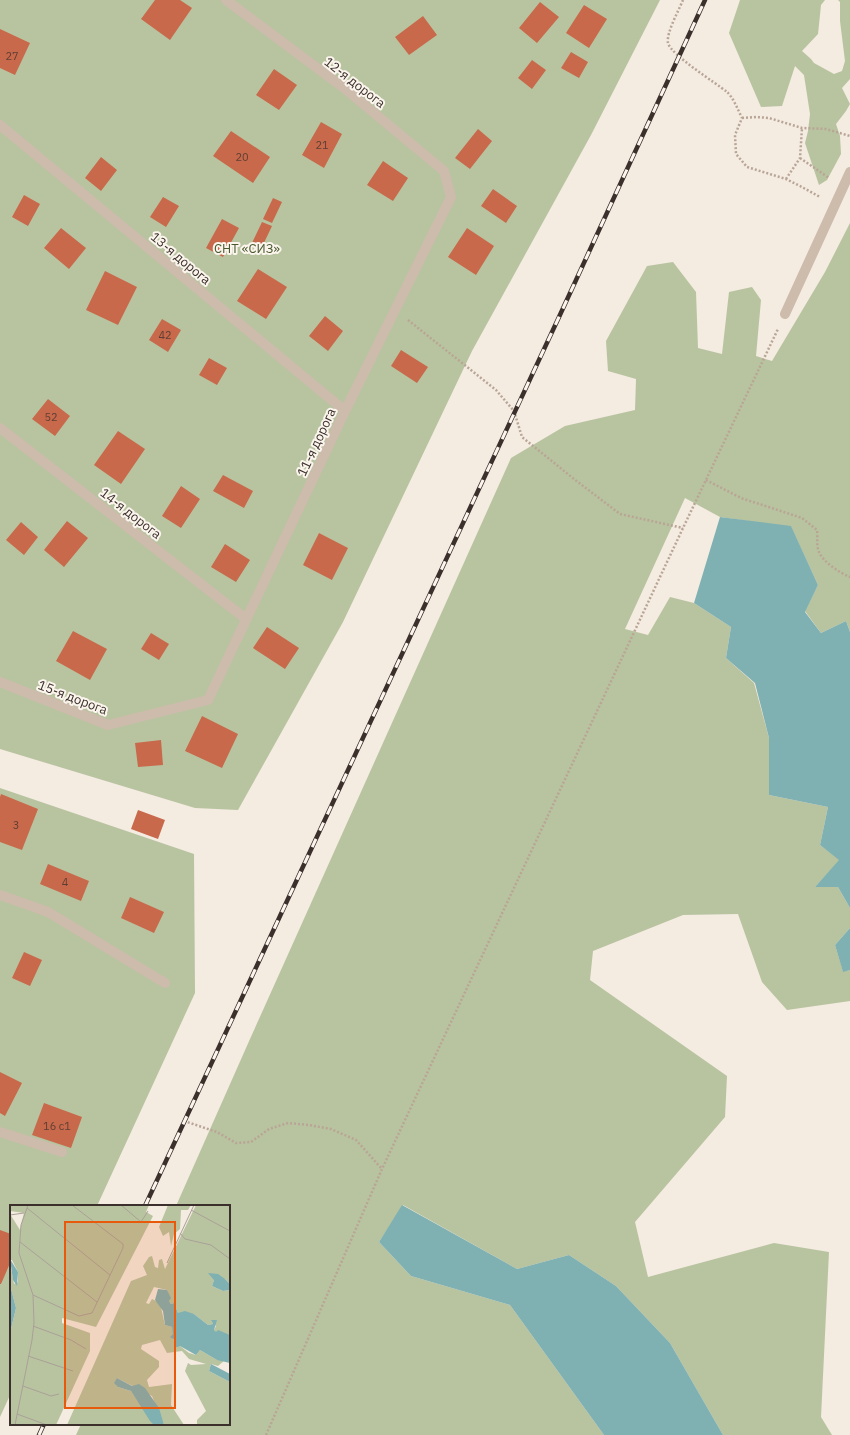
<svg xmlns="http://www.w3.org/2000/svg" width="850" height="1435" font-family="'IBM Plex Sans',sans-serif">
<rect width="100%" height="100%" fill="#f4ebe1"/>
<!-- green -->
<path fill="#b8c4a0" d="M0,0H660L591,135L472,351L343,622L238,810L195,808L0,749Z
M740,0H825L821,5L818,34L802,51L811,59L814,63L834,74L842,71L845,61L840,21V2L838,0H850V79L842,88L850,104L846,111L836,124L840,136L841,154L827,180L819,185L805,143L808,131L810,114L804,75L795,66L782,106L761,107L729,33Z
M850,223V632L846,621L821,633L805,611L818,585L791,527L720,517L685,498L625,629L648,635L670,597L694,603L731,627L726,658L754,683L769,738V795L828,807L820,845L840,860L815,887H838L850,908V928L835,945L843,971L850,970V1001L787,1010L762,982L738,914L683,915L593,951L590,980L727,1076L725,1117L635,1222L648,1277L774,1243L829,1252L821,1417L832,1435H723L670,1343L616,1286L569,1255L517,1269L403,1205L379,1242L411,1276L510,1305L604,1435H76L81,1424H229V1206H176L250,1039L511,458L565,426L635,410L636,379L608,371L606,341L647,266L673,262L696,292L698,348L722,354L729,292L752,287L761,300L756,356L772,361L825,272Z
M0,788L194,854L195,993L97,1206H11V1393L0,1417Z"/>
<!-- water -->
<path fill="#7fb0b2" d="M720,517L791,526L818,585L805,612L821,633L846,621L850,632V908L838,887H815L839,860L820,845L828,807L769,795V738L755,683L726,658L731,627L694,603Z
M850,928V970L843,972L835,945Z
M402,1205L517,1269L569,1255L616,1286L670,1343L723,1435H604L510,1305L411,1276L379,1242Z"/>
<!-- building -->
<path fill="#c8694b" d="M155,0H180L192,8L170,40L141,19Z
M540,2L559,17L537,43L519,28Z
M584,5L607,19L589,48L566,33Z
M423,16L437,35L409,55L395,37Z
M0,29L30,43L15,75L0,68Z
M571,52L588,62L579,78L561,68Z
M532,60L546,70L532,89L518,78Z
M274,69L297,85L279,110L256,95Z
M321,122L342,134L324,168L302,155Z
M478,129L492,141L470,169L455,158Z
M231,131L270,157L253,183L213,156Z
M101,157L117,170L101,191L85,178Z
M383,161L408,178L393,201L367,185Z
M493,189L517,206L506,223L481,206Z
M24,195L40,204L28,226L12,217Z
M163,197L179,206L166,227L150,217Z
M273,198L282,202L272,223L263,219Z
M222,219L239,228L223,257L206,248Z
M262,222L272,226L262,247L252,243Z
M61,228L86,248L69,269L44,248Z
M467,228L494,246L476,275L448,257Z
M258,269L287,287L266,319L237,301Z
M105,271L137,287L118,325L86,310Z
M325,316L343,331L328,351L309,336Z
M162,319L181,330L168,352L149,340Z
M401,350L428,367L417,383L391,366Z
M209,358L227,368L217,385L199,375Z
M48,399L70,416L55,436L32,419Z
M118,431L145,449L121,484L94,465Z
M223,475L253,491L244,508L213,491Z
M181,486L200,499L181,528L162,516Z
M67,521L88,538L64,567L44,550Z
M21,522L38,537L24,555L6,540Z
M319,533L348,548L332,580L303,565Z
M225,544L250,560L236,582L211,567Z
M267,627L299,648L285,669L253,648Z
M73,631L107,649L90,680L56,661Z
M151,633L169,644L159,660L141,649Z
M202,716L238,734L222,768L185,751Z
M161,740L163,765L138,767L135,743Z
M1,794L38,809L22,850L0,842V797Z
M138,810L165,820L158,839L131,829Z
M48,864L89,881L81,901L40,884Z
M130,897L164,912L154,933L121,918Z
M24,952L42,960L30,986L12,978Z
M0,1072L22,1083L5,1116L0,1113Z
M44,1103L82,1117L71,1148L32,1135Z
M0,1230L11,1234V1261L1,1284H0Z"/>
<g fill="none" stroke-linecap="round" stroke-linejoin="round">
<!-- path -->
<path stroke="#b9a596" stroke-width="2.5" stroke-dasharray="2 2" stroke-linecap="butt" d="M683,0C679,10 666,33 668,43C671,55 716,83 727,92C733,97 738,110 742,118L735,135L736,154L747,167L786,179L800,186L820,197
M742,118L756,117L769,118L802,128L826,129L850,136
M800,158L829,178
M786,179L800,158L802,128
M408,320L496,390L514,411L522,437L574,479L620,514L683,528
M706,480L741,498L802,518L817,530C818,536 816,546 819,552C823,562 840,573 850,577
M184,1121L217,1132L236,1143L251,1142L269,1129L288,1123L309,1125L331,1129L356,1140L382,1169
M266,1435L382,1169L683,528L778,329"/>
<!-- service -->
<path stroke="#cdbbac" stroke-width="10" d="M0,125L345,411
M0,428L246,619
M0,682L108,725L208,700L345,411L451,197L444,171L344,88L226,0
M0,895L48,912L165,983
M0,1132L62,1152"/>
<!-- minor -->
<path stroke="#cdbbac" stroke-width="10" d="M785,314L850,172"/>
<defs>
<path id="rail" d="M145,1206L559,317L705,0
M39,1435L44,1424"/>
</defs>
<!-- rail casing -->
<use href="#rail" stroke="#3b302b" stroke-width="4.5"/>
<!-- rail -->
<use href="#rail" stroke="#fbf5ee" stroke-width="3" stroke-dasharray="9" stroke-linecap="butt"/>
</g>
<g text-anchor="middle" stroke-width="4" stroke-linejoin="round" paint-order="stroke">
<!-- number labels -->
<g font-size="11" fill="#5e3e33">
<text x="12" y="60">27</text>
<text x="322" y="149">21</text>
<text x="242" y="161">20</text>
<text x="165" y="339">42</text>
<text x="51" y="421">52</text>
<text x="16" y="829">3</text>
<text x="65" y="886">4</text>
<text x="57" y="1130">16 с1</text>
</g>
<!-- street labels -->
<g font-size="13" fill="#3b302b" stroke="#fbf5ee">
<text transform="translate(355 82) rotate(38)" y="5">12-я дорога</text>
<text transform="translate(181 258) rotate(40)" y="5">13-я дорога</text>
<text transform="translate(316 442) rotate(-65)" y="5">11-я дорога</text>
<text transform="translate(131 513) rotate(38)" y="5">14-я дорога</text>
<text transform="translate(73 697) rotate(21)" y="5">15-я дорога</text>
</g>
<!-- park labels -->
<g font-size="13" fill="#4a5a2e" stroke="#fbf5ee">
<text x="247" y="253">СНТ «СИЗ»</text>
</g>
</g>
<!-- overview -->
<g transform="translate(10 1205)">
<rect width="220" height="220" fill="#f4ebe1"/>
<path d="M0,0H139L136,7L143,11L86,122L52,113V118L80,128V146L46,220H0V128L6,103L0,80V57L4,79L8,77V67L2,55H0V9L10,25L14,8L0,6ZM158,0H181L178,5H171L170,24L164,29L161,41L159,27L153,31L149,22ZM186,0H220V79L215,74L204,75L202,81L213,86L220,85V130L206,128L204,125L206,121L201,115L203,119L198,120L184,109L168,108L164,98L161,99L159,96L157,85L144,82L136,98L139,99L142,94L150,98L155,120L162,122L164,128L161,132L170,141L179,148L186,150L190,145L207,155H215L208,161L201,159L199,166L220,177V220H187V215L196,206L175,166L178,158L181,160L196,159L179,154L172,146L157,148L150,135L132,140L131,144L149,156V162L137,175L139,182L162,179L161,200L174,220H154L142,191L107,173L108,182L121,186L144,220H57L121,76L137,70L133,61L139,52L142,51L145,62L148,63L149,55L152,54L155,64Z" fill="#b8c4a0"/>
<path d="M0,54L8,67L7,81L3,75ZM198,68L208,69L215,74L220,79V85L213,86L202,81L204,75ZM0,80L6,103L0,128ZM148,84L157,85L161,93L159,96L161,99L164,98L168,108L175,106L184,109L198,120L203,119L201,115H207L204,125L206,127L208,125L220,130V158L207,155L190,145L186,150L170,141L164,143L166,136L160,132L163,129L162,122L155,120L153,106L145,95ZM201,159L220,169V177L199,166ZM107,173L122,181L129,179L135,183L149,203L154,220H144L140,216L121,186L108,182L104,178Z" fill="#7fb0b2"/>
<path fill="none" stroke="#aaa098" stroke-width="1" d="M111,0L131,17L138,6M17,3L100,70M181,5L220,26M0,10L14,8M170,28L175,34L201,40L220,54M10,37L87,97M157,58L184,0M23,90L69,111L82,108L113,43V39L62,0M23,121L61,135L76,144M18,151L63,166M13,181L41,191L49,189M7,209L37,220M5,220L22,135L24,118L23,90L9,48L11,20L18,0"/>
<path fill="#e8590c" fill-opacity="0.15" stroke="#e8590c" stroke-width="2" d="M55,17H165V203H55Z"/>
<rect width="220" height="220" fill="none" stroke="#3b302b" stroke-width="2"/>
</g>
</svg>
